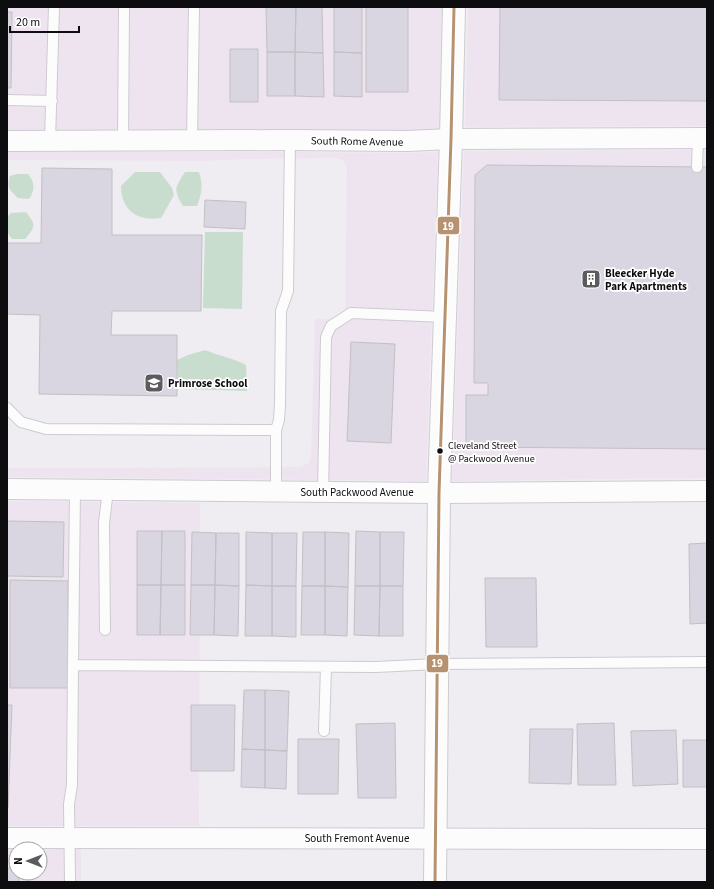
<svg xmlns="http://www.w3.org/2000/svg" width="714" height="889" font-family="'Source Sans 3',sans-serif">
<rect width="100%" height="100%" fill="#efedf2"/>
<!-- commercial -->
<path fill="#eee4f0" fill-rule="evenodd" d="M7,7H444L451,139L7,141Z
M468,7H707V126L465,127Z
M707,150V478L452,481L464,151Z
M7,152H290L406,153L438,152L426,481L7,477V468L300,467L309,463L311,457L315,319H336L342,316L345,310L347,168L346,165L342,160L335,158L247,159L205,161L8,160H7Z
M7,501L200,503L199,826H7Z
M7,839H81V882H7ZM16,849H40V873H16Z"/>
<!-- green -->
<path fill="#c8ddce" d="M135,172H160L172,188L174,195L161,218C138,222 121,210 121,186Z
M185,172H199C203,185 202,193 197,206H183C173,189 175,188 185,172Z
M17,174H28C35,182 35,191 29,199L18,198C10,190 6,188 10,176Z
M26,212C36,225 36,226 25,239H12L7,232V217L11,213Z
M205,232H243L242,309L203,308Z
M205,350C219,356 233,358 246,365L247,391L181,389L178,384L177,360L188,355Z"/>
<!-- building -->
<path fill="#d9d5e1" stroke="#c2c0c4" d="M266,7H296L295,52H267Z
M296,7H322L323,53L295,52Z
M334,7H362V53L334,52Z
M366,7H408V92H366Z
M500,7H707V101L499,100Z
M7,12H12L11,88H7Z
M230,49H258V102H230Z
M267,52H295V96H267Z
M295,52L323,53L324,97L295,96Z
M334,52L362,53V97L334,96Z
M487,165L707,167V449L466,447V395H488V383H474L475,175Z
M42,168L112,169V235H202L201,311H112L111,335H177V396L39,394L40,315L7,314V243H41Z
M205,200L246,202L245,229L204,227Z
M351,342L395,344L391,443L347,441Z
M7,521L64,522L63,577L7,576Z
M137,531H162L161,585H137Z
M162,531H185V585H161Z
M356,531L380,532V586H355Z
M192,532L216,533L215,585H191Z
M246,532L272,533V586L246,585Z
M303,532H325V586H302Z
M325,532L349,533L348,587L325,586Z
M380,532H404L403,586H380Z
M216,533H239V586L215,585Z
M272,533H297L296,586H272Z
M707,543V623L690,624L689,544Z
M485,578H536L537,647H486Z
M10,580L68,581V688H10Z
M137,585H161L160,635H137Z
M161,585H185V635H160Z
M191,585H215L214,635H190Z
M215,585L239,586L238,636L214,635Z
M246,585L272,586V636H245Z
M272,586H296V637L272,636Z
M302,586H325V635H301Z
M325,586L348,587L347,636L325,635Z
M355,586H380L379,636L354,635Z
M380,586H403V636H379Z
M244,690H265V750L242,749Z
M265,690L289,691L287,751L265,750Z
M7,705H12L8,808H7Z
M191,705H235L234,771H191Z
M395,723L396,798H358L356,724Z
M614,723L616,785H578L577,724Z
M530,729H573L571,784L529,783Z
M676,730L678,784L633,786L631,731Z
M298,739H339L338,794H298Z
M683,740H707V787H683Z
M242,749L265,750V788L241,787Z
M265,750L287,751L286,789L265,788Z
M7,868H16V873H19V882H7Z"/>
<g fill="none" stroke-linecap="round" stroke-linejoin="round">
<defs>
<path id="lane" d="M7,100L52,101
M50,140L54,7
M123,140L124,7
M192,140L194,7
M697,167L698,138
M7,408L21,422L46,429L276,430V491
M276,430L279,420L280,404L281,311L288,291L290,140
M323,492L326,337L331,326L351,313L445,317
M105,630L104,523L108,490
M73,665L75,490
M324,731L326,667
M70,882L69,804L72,785L73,665L376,667L437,664L707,662"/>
<path id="street" d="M7,141L290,140L407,141L451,139L707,138
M7,489L439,493L707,491
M7,838L707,839"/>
<path id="secondary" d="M435,882L439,493L451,139L454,7"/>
</defs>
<!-- lane casing -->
<use href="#lane" stroke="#cdcbcf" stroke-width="12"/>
<!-- street casing -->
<use href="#street" stroke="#cdcbcf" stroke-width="22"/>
<!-- secondary casing -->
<use href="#secondary" stroke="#cdcbcf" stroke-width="24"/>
<!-- lane -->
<use href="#lane" stroke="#fdfcfd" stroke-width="10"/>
<!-- street -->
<use href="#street" stroke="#fdfcfd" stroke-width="20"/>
<!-- secondary -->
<use href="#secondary" stroke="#fdfcfd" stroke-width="22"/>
<defs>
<path id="bus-1" d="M435,882L439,493L451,139L454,7"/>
</defs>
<!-- bus-1 casing -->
<use href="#bus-1" stroke="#fff" stroke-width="6"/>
<!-- bus-1 -->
<use href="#bus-1" stroke="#b69270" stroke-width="3"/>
</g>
<!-- icons -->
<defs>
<symbol id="building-square" viewBox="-11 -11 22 22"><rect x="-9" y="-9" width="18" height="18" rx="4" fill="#5c5b5e" stroke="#fff"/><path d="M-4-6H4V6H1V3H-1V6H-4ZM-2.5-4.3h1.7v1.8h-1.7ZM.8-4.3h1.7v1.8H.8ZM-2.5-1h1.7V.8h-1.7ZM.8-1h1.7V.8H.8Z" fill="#fff"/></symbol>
<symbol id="school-square" viewBox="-11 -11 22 22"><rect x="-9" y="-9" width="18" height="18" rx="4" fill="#5c5b5e" stroke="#fff"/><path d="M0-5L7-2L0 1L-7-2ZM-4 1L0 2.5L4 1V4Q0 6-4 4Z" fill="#fff"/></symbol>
</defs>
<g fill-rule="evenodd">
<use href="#building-square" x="580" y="268" width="22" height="22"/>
<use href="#school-square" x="143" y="372" width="22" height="22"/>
</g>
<!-- markers -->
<circle fill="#0d0c0f" stroke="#fff" stroke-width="1.5" cx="440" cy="451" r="3.5"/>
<g text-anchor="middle" stroke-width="3.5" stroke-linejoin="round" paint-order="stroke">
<!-- bus labels -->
<g font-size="10" fill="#0d0c0f" stroke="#fff" text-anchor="start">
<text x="448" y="449">Cleveland Street<tspan x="448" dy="13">@ Packwood Avenue</tspan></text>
</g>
<!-- street labels -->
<g font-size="11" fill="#0d0c0f" stroke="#fff">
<text transform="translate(357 141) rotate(1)" y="4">South Rome Avenue</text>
<text x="357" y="496">South Packwood Avenue</text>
<text x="357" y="842">South Fremont Avenue</text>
</g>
<!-- poi labels -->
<g font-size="11" font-weight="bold" fill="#0d0c0f" stroke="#fff" text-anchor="start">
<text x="605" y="277">Bleecker Hyde<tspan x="605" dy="13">Park Apartments</tspan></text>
<text x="168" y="387">Primrose School</text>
</g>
</g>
<g stroke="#fff" stroke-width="1.5">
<rect x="437" y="216" width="23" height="19" rx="4" fill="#b69270"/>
<rect x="426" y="654" width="23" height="19" rx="4" fill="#b69270"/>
</g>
<g font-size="11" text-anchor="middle" font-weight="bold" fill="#fff">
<text x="448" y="230">19</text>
<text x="437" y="667">19</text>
</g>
<!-- border -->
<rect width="714" height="889" fill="none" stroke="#0d0c0f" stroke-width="16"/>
<!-- north arrow -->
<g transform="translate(28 861) rotate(270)"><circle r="19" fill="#ffffff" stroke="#9e9e9f"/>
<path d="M0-3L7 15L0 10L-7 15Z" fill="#5c5b5e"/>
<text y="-6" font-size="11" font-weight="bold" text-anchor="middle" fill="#0d0c0f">N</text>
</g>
<!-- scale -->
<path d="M10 26v6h69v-6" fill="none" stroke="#0d0c0f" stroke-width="2"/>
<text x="16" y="26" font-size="12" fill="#0d0c0f" stroke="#ffffff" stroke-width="3" paint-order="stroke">20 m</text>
</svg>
